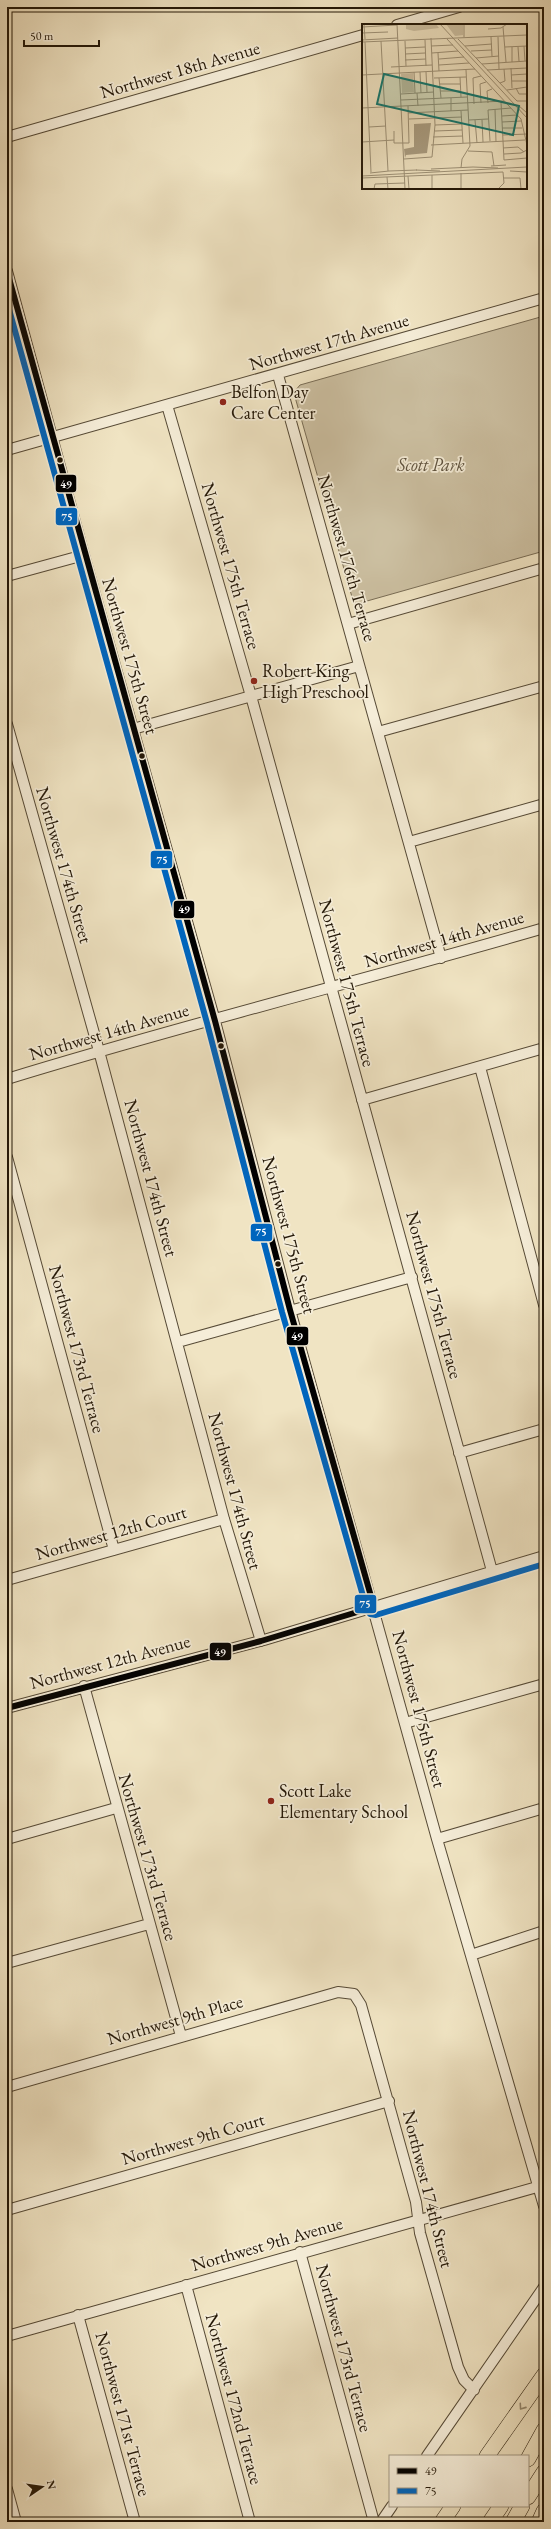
<svg xmlns="http://www.w3.org/2000/svg" width="551" height="2529" font-family="'EB Garamond',serif">
<rect width="100%" height="100%" fill="#f0e4c3"/>
<filter id="stains"><feTurbulence type="fractalNoise" baseFrequency=".005" numOctaves="4"/><feColorMatrix values="0 0 0 0 .2 0 0 0 0 .09 0 0 0 0 .02 0 0 0 .5 -.17"/></filter>
<radialGradient id="worn" r=".72"><stop offset=".6" stop-color="#630" stop-opacity="0"/><stop offset="1" stop-color="#630" stop-opacity=".3"/></radialGradient>
<!-- green -->
<path fill="#cdc1a3" stroke="#786c55" d="M544,316V551L360,603L355,602L352,597L295,397V391L300,385Z"/>
<g fill="none" stroke-linecap="round" stroke-linejoin="round">
<defs>
<path id="minor" d="M397,25L459,7
M7,137L363,35
M7,271L84,555L215,1021L290,1310L437,1839L544,2206
M278,375L441,958
M167,405L251,696L492,1571
M7,450L544,298
M7,576L84,555
M348,624L544,568
M7,724L99,1051L224,1519L261,1641
M133,729L359,666
M378,732L544,686
M409,842L544,804
M480,1067L544,1305
M7,1079C185,1024 365,980 544,928
M362,1100L544,1048
M7,1157L114,1550
M178,1342L412,1277
M459,1453L544,1429
M7,1580L224,1519
M84,1686L181,2036
M7,1708L264,1640L544,1556
M405,1723L544,1684
M7,1839L116,1808
M437,1839L544,1808
M471,1955L544,1931
M7,1963L149,1924
M7,2087L338,1992L354,1994L361,2005L416,2202L420,2233L458,2367L464,2380L474,2390
M7,2210L389,2101
M300,2252L374,2522
M186,2285L250,2522
M78,2315L135,2522
M7,2336L537,2187
M427,2456L544,2287
M7,2489L16,2522
M381,2522L392,2506"/>
<path id="highway" d="M487,2456L544,2375
M528,2459L544,2430
M528,2497L544,2472
M442,2522L453,2506
M490,2522L501,2506
M513,2522L522,2506
M539,2522L544,2511"/>
</defs>
<!-- minor casing -->
<use href="#minor" stroke="#564a36" stroke-width="12"/>
<!-- highway casing -->
<use href="#highway" stroke="#231707" stroke-width="16"/>
<!-- minor -->
<use href="#minor" stroke="#f5edd8" stroke-width="10"/>
<!-- highway -->
<use href="#highway" stroke="#f0e4c3" stroke-width="15"/>
<defs>
<path id="bus-1" d="M7,271L215,1021L290,1310L374,1607L261,1641L7,1708"/>
<path id="bus-2" d="M7,302L207,1023L282,1312L367,1610L370,1614L376,1615L544,1564"/>
</defs>
<!-- bus-1 casing -->
<use href="#bus-1" stroke="#f5edd8" stroke-width="9"/>
<!-- bus-2 casing -->
<use href="#bus-2" stroke="#f5edd8" stroke-width="9"/>
<!-- bus-1 -->
<use href="#bus-1" stroke="#000" stroke-width="6"/>
<!-- bus-2 -->
<use href="#bus-2" stroke="#0065bd" stroke-width="6"/>
</g>
<!-- one-way arrows -->
<defs><path id="oneway-chevron" d="M-2-3.5L2.5 0L-2 3.5" fill="none" stroke-width="1.6" stroke-linecap="round" stroke-linejoin="round"/></defs>
<use stroke="#94886e" href="#oneway-chevron" transform="translate(522 2407) rotate(125)"/>
<!-- markers -->
<g fill="#8f2418" stroke="#f5edd8" stroke-width="1.5">
<circle cx="223" cy="402" r="4"/>
<circle cx="254" cy="681" r="4"/>
<circle cx="271" cy="1801" r="4"/>
</g>
<g fill="#231707" stroke="#f5edd8" stroke-width="1.5">
<circle cx="60" cy="460" r="3.5"/>
<circle cx="142" cy="756" r="3.5"/>
<circle cx="221" cy="1046" r="3.5"/>
<circle cx="278" cy="1264" r="3.5"/>
</g>
<g text-anchor="middle" stroke-width="3.5" stroke-linejoin="round" paint-order="stroke">
<!-- street labels -->
<g font-size="18" fill="#231707" stroke="#f5edd8">
<text transform="translate(180 70) rotate(-16)" y="6">Northwest 18th Avenue</text>
<text transform="translate(329 342) rotate(-16)" y="6">Northwest 17th Avenue</text>
<text transform="translate(347 558) rotate(74)" y="6">Northwest 176th Terrace</text>
<text transform="translate(231 566) rotate(74)" y="6">Northwest 175th Terrace</text>
<text transform="translate(130 656) rotate(74)" y="6">Northwest 175th Street</text>
<text transform="translate(64 865) rotate(74)" y="6">Northwest 174th Street</text>
<text transform="translate(444 939) rotate(-16)" y="6">Northwest 14th Avenue</text>
<text transform="translate(347 983) rotate(75)" y="6">Northwest 175th Terrace</text>
<text transform="translate(109 1032) rotate(-16)" y="6">Northwest 14th Avenue</text>
<text transform="translate(151 1178) rotate(75)" y="6">Northwest 174th Street</text>
<text transform="translate(289 1235) rotate(75)" y="6">Northwest 175th Street</text>
<text transform="translate(434 1295) rotate(75)" y="6">Northwest 175th Terrace</text>
<text transform="translate(77 1349) rotate(75)" y="6">Northwest 173rd Terrace</text>
<text transform="translate(235 1491) rotate(75)" y="6">Northwest 174th Street</text>
<text transform="translate(111 1533) rotate(-16)" y="6">Northwest 12th Court</text>
<text transform="translate(110 1662) rotate(-15)" y="6">Northwest 12th Avenue</text>
<text transform="translate(419 1709) rotate(75)" y="6">Northwest 175th Street</text>
<text transform="translate(148 1857) rotate(74)" y="6">Northwest 173rd Terrace</text>
<text transform="translate(175 2020) rotate(-16)" y="6">Northwest 9th Place</text>
<text transform="translate(193 2139) rotate(-16)" y="6">Northwest 9th Court</text>
<text transform="translate(428 2189) rotate(76)" y="6">Northwest 174th Street</text>
<text transform="translate(267 2244) rotate(-16)" y="6">Northwest 9th Avenue</text>
<text transform="translate(344 2348) rotate(75)" y="6">Northwest 173rd Terrace</text>
<text transform="translate(234 2399) rotate(75)" y="6">Northwest 172nd Terrace</text>
<text transform="translate(123 2414) rotate(75)" y="6">Northwest 171st Terrace</text>
</g>
<!-- poi labels -->
<g font-size="18" fill="#231707" stroke="#f5edd8" text-anchor="start">
<text x="231" y="398">Belfon Day<tspan x="231" dy="21">Care Center</tspan></text>
<text x="262" y="677">Robert King<tspan x="262" dy="21">High Preschool</tspan></text>
<text x="279" y="1797">Scott Lake<tspan x="279" dy="21">Elementary School</tspan></text>
</g>
<!-- park labels -->
<g font-size="18" font-style="italic" fill="#5e523e" stroke="#f5edd8">
<text x="431" y="471">Scott Park</text>
</g>
</g>
<!-- overview -->
<g transform="translate(362 24)">
<rect width="165" height="165" fill="#f0e4c3"/>
<path d="M44,0H74L77,4L52,7L44,5ZM84,0H101V11L93,12ZM51,49L52,68L40,69L39,50Z" fill="#cdc1a3"/>
<path d="M69,99L65,129L44,131L43,134L42,125L52,123V100Z" fill="#aa9e83"/>
<path fill="none" stroke="#9e9278" stroke-width="1" d="M2,0L3,15M35,0L43,165M78,0L165,94M102,0V13M0,3L35,1M141,3L144,38M126,5L139,4L145,0M0,9L26,8M129,13L130,32M136,13L137,45M85,15L159,95L165,121M96,15L155,77H165M0,16L36,14M63,16L64,42M19,17L26,147M43,17L44,42M0,18L165,11M3,18L9,148M69,22L91,21M103,22L130,20M162,22L163,37M143,23L165,22M150,23V38M156,23L157,37M43,24L63,23M109,27L130,26M70,29L96,27M76,29L77,47M43,30L63,29M114,34L137,32M77,35L102,33M43,36L64,35M120,40L165,37M77,41L107,39M29,43L70,41M149,44L150,64M125,46L165,44M52,48L53,69M58,48L59,69M64,48L65,68M0,51L113,45M149,51L165,50M98,53L99,73M72,54L104,53M77,54L79,74M150,57H165M138,59L143,57L142,45M78,60H98M154,64L157,70H165M145,66L165,63M78,67H98M55,69L56,82M39,70L72,68M89,74V87M39,76L105,73M139,78L142,136L165,134M119,79L118,60L124,58M126,79L125,67L130,65M112,80L111,54L119,52M156,81L165,89M0,84L142,77M133,85L134,118M99,87L101,119M46,89L106,86M140,92L155,91M47,95L100,93M107,96L126,95M113,96L115,119M120,96L121,118M140,98L159,97M73,101L100,100M7,103L24,102M140,104H160M32,107V119H47L46,82M73,107L100,106M141,111L165,110M71,113L101,112M128,117L126,86L149,84M0,118L32,116M69,121L163,116M141,124L156,123L162,128M106,127L130,128M130,128L132,142M142,130L159,129L165,126M42,135L70,133L73,101L69,14M129,142L144,141M111,143L136,144M99,144L100,135L108,122L104,46M69,145L111,143M54,146L78,147M27,147L55,146M148,147L165,148M8,149L27,147M99,149V165M70,151V165M0,152L165,143M46,152L47,165M25,153L26,165M0,154L141,148L142,159L136,165M142,154H158L159,165M12,165L13,160L43,159"/>
<path fill="#0f766e" fill-opacity="0.15" stroke="#0f766e" stroke-width="2" d="M22,50L157,82L151,111L15,80Z"/>
<rect width="165" height="165" fill="none" stroke="#231707" stroke-width="2"/>
</g>
<g stroke="#f5edd8" stroke-width="1.5">
<rect x="55" y="474" width="22" height="19" rx="4" fill="#000"/>
<rect x="55" y="507" width="23" height="19" rx="4" fill="#0065bd"/>
<rect x="150" y="850" width="23" height="19" rx="4" fill="#0065bd"/>
<rect x="173" y="900" width="22" height="19" rx="4" fill="#000"/>
<rect x="250" y="1223" width="23" height="19" rx="4" fill="#0065bd"/>
<rect x="286" y="1326" width="23" height="20" rx="4" fill="#000"/>
<rect x="354" y="1594" width="23" height="20" rx="4" fill="#0065bd"/>
<rect x="209" y="1642" width="23" height="19" rx="4" fill="#000"/>
</g>
<g font-size="11" text-anchor="middle" font-weight="bold" fill="#fff">
<text x="66" y="488">49</text>
<text x="67" y="521">75</text>
<text x="162" y="864">75</text>
<text x="184" y="913">49</text>
<text x="261" y="1236">75</text>
<text x="297" y="1340">49</text>
<text x="365" y="1608">75</text>
<text x="220" y="1656">49</text>
</g>
<!-- margin -->
<rect width="551" height="2529" fill="none" stroke="#f0e4c3" stroke-width="24"/>
<rect x="8" y="8" width="535" height="2513" fill="none" stroke="#231707" stroke-width="2"/>
<rect x="12" y="12" width="527" height="2505" fill="none" stroke="#231707"/>
<!-- legend -->
<rect x="389" y="2455" width="140" height="52" fill="#f5edd8" stroke="#a19784"/>
<rect x="397" y="2468" width="20" height="6" fill="#000000" stroke="#a19784"/>
<text x="425" y="2475" font-size="12" fill="#231707">49</text>
<rect x="397" y="2488" width="20" height="6" fill="#0065bd" stroke="#a19784"/>
<text x="425" y="2495" font-size="12" fill="#231707">75</text>
<!-- north arrow -->
<g transform="translate(42 2487) rotate(77)" stroke="#f5edd8" stroke-width="3" paint-order="stroke">
<path d="M0-3L7 15L0 10L-7 15Z" fill="#231707"/>
<text y="-6" font-size="11" font-weight="bold" text-anchor="middle" fill="#231707">N</text>
</g>
<!-- scale -->
<path d="M24 40v6h75v-6" fill="none" stroke="#231707" stroke-width="2"/>
<text x="30" y="40" font-size="12" fill="#231707" stroke="#f5edd8" stroke-width="3" paint-order="stroke">50 m</text>
<rect width="100%" height="100%" filter="url(#stains)"/>
<rect width="100%" height="100%" fill="url(#worn)"/>
</svg>
